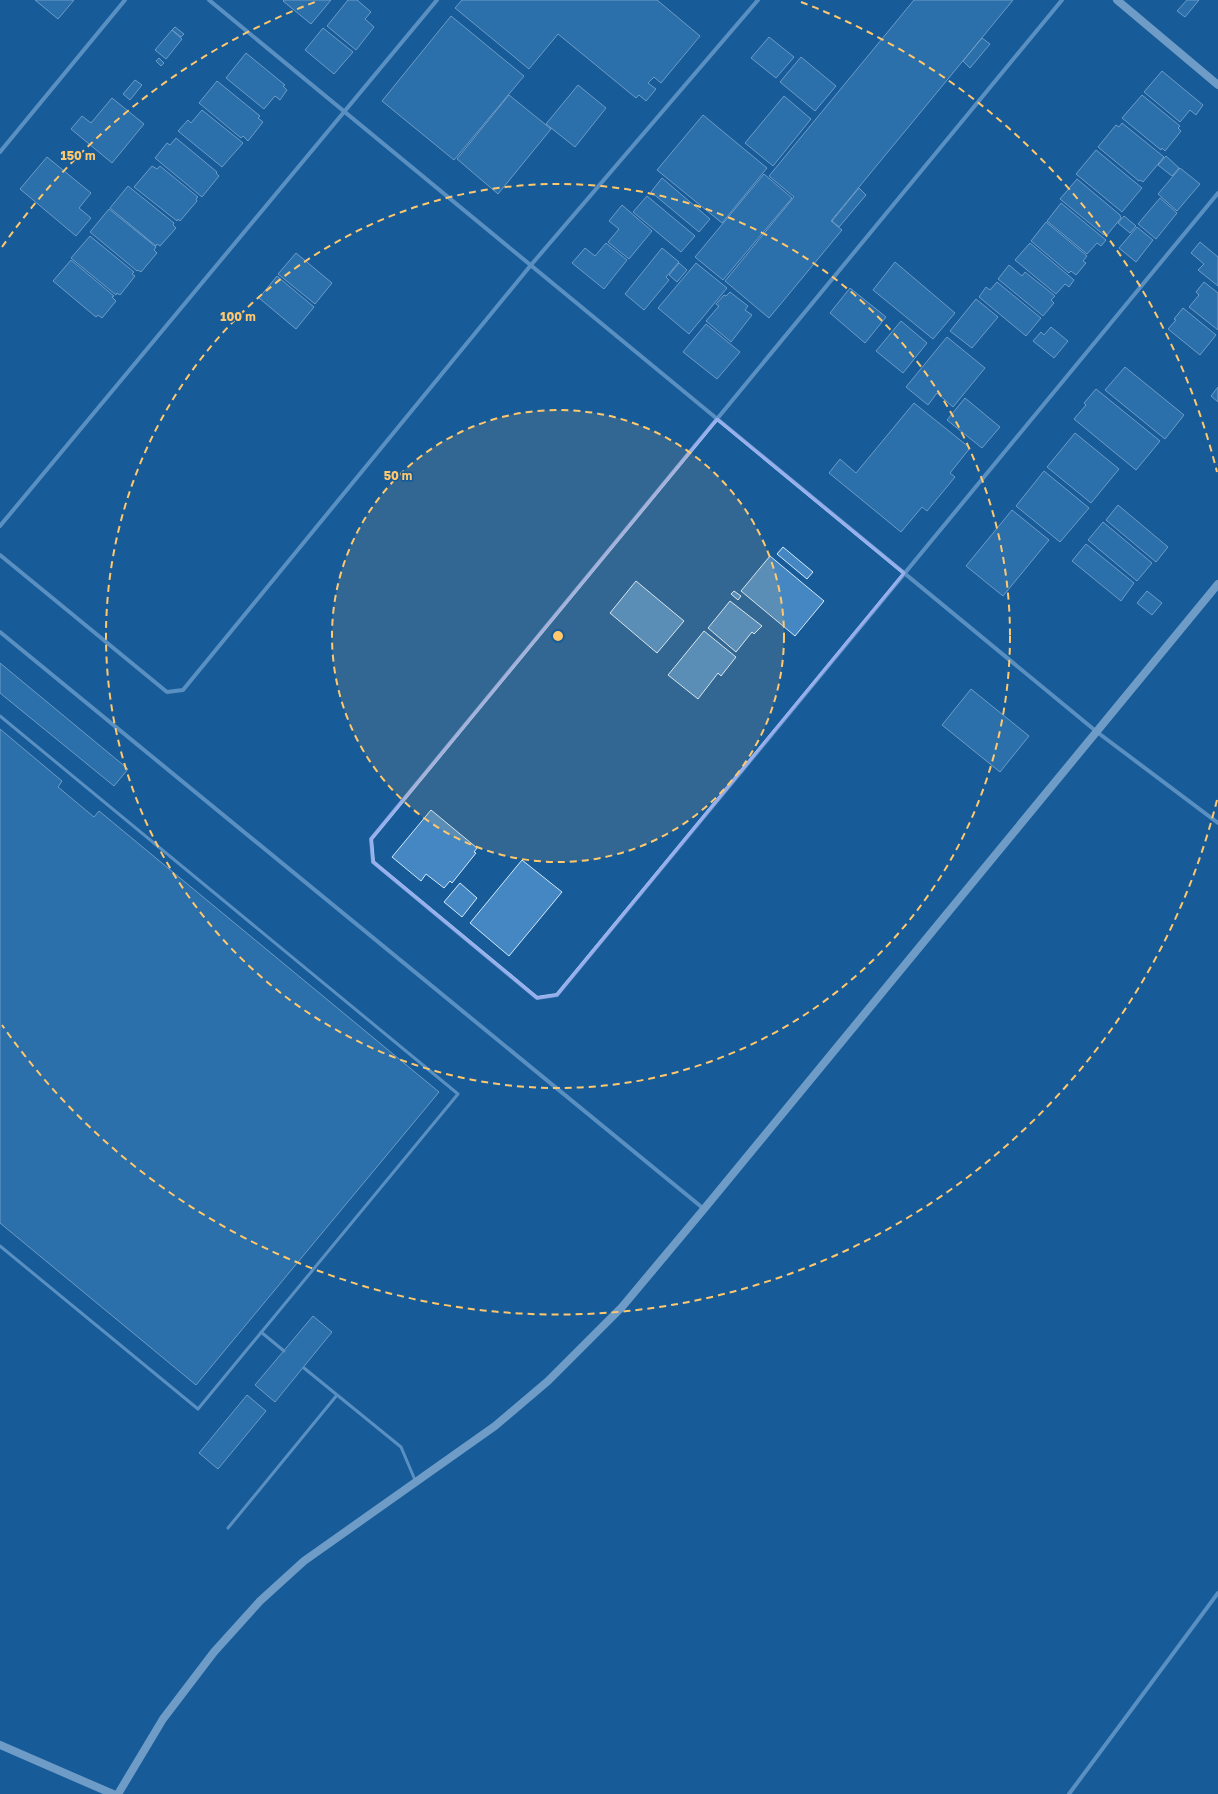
<svg xmlns="http://www.w3.org/2000/svg" width="1218" height="1794" font-family="'Golos Text',sans-serif">
<rect width="100%" height="100%" fill="#175b99"/>
<!-- building -->
<path fill="#4487c2" stroke="#d3e9fc" d="M35,0H74L58,19Z
M284,0H331L311,24L283,1Z
M348,0H357L371,12L365,19L374,27L356,50L327,26Z
M462,0H657L700,36L661,83L654,77L648,83L656,89L646,101L639,95L636,98L558,34L529,69L455,8Z
M914,0H1013L831,221L842,230L769,318L725,281L794,197L769,176Z
M1187,0H1199L1185,17L1177,11Z
M451,16L524,76L454,160L382,101Z
M175,27L184,34L181,37L172,30Z
M323,28L353,52L334,74L305,50Z
M172,30L182,39L166,59L155,50Z
M769,37L794,57L776,78L751,58Z
M982,38L990,44L970,68L963,61Z
M246,53L285,85L283,86L287,90L280,100L275,96L264,109L226,78Z
M801,57L836,86L815,111L780,82Z
M159,58L164,63L161,66L156,61Z
M1162,71L1203,105L1196,115L1190,110L1180,122L1144,92Z
M135,80L142,85L130,100L123,94Z
M217,81L260,116L258,118L263,122L248,141L243,136L241,138L199,103Z
M578,85L606,108L575,147L546,124Z
M509,95L551,129L498,194L457,159Z
M1142,95L1180,126L1178,128L1181,131L1165,151L1162,148L1161,150L1122,118Z
M784,96L811,119L773,166L745,143Z
M112,98L144,124L112,163L71,129L82,116L91,123Z
M202,110L243,143L222,167L178,131L188,120L191,123Z
M703,115L767,168L722,223L657,170Z
M1122,123L1164,157L1143,182L1140,180L1139,181L1098,147L1116,125L1119,127Z
M176,138L217,172L216,173L219,176L202,197L155,158L167,143L170,145Z
M1096,150L1142,188L1122,212L1076,174Z
M1166,156L1179,168L1172,176L1158,165Z
M47,157L91,193L79,208L91,218L76,236L20,189Z
M152,166L157,169L160,166L198,197L196,199L197,201L180,221L178,219L177,221L134,187Z
M1180,168L1200,184L1177,211L1158,194Z
M764,174L792,198L723,280L695,257Z
M662,178L710,219L699,232L651,192Z
M1077,179L1120,215L1121,218L1107,235L1105,233L1104,235L1060,199Z
M128,186L174,223L173,225L176,228L160,246L157,244L156,246L110,208Z
M859,188L866,195L839,227L832,221Z
M647,196L695,236L681,252L633,212Z
M1160,198L1177,213L1156,239L1138,224Z
M1061,203L1106,240L1101,246L1097,243L1087,254L1047,221Z
M622,205L652,231L629,259L608,242L619,229L609,221Z
M109,209L156,247L154,250L157,253L141,272L138,270L137,271L90,232Z
M1124,216L1136,226L1130,233L1118,223Z
M1046,222L1087,256L1083,261L1086,263L1076,275L1071,271L1069,273L1031,241Z
M1137,227L1153,240L1136,262L1119,248Z
M90,236L134,272L132,274L135,276L120,295L117,293L116,295L71,258Z
M1200,242L1218,257V286L1198,270L1204,264L1191,253Z
M606,243L627,260L604,289L572,263L585,248L595,256Z
M1030,243L1074,280L1069,287L1065,284L1056,294L1015,260Z
M662,248L679,262L666,277L669,280L644,310L625,294Z
M296,253L332,283L315,304L278,274Z
M71,260L114,296L112,297L116,301L102,318L98,315L96,317L53,281Z
M895,262L955,313L933,339L873,290Z
M679,263L687,270L677,282L669,275Z
M696,263L727,288L689,334L658,308Z
M1009,265L1022,276L1025,272L1055,296L1051,300L1054,303L1043,316L998,279Z
M277,276L314,307L296,329L259,298Z
M997,282L1041,318L1026,336L979,297L986,287L990,290Z
M1204,282L1218,293V330L1189,307L1199,295L1196,292Z
M850,288L886,317L865,343L830,313Z
M730,292L748,306L745,310L752,315L731,342L706,321L719,306L716,304L724,295L726,296Z
M976,299L998,317L972,348L950,331Z
M1183,308L1216,335L1200,355L1168,329L1176,320L1174,319Z
M901,321L927,343L903,373L876,351Z
M706,324L740,352L717,379L683,352Z
M1051,327L1068,341L1054,358L1033,341L1041,332L1044,335Z
M947,337L985,368L953,407L937,393L928,405L906,387Z
M1125,367L1184,415L1165,439L1105,390Z
M1218,387V402L1211,396Z
M1096,389L1160,441L1136,470L1074,419L1086,405L1084,403Z
M965,398L1000,427L982,448L947,420Z
M914,403L970,448L950,473L955,477L927,511L922,507L901,532L829,473L840,459L856,473Z
M1075,433L1119,469L1091,503L1047,467Z
M1044,471L1089,508L1060,542L1016,506Z
M1118,505L1168,547L1156,562L1106,520Z
M1012,510L1049,540L1003,596L966,566Z
M1103,522L1152,563L1137,581L1088,540Z
M1086,544L1134,583L1121,601L1072,561Z
M783,547L813,572L807,579L777,554Z
M770,556L824,601L795,636L741,591Z
M636,581L684,621L657,653L610,613Z
M734,591L741,596L738,600L731,594Z
M1147,591L1162,603L1152,615L1137,603Z
M730,601L762,626L754,634L752,632L736,652L708,628Z
M704,631L736,657L721,676L718,673L698,699L668,675Z
M0,663L128,769L114,786L0,693Z
M971,689L1029,736L1000,772L942,725Z
M0,729L62,781L58,787L94,817L99,811L439,1092L196,1385L0,1223Z
M431,810L477,848L474,852L476,853L452,883L450,881L444,888L426,874L421,881L392,857Z
M522,860L562,892L509,956L470,923Z
M460,883L477,898L462,917L444,902Z
M313,1316L332,1332L275,1402L255,1385Z
M247,1395L266,1411L218,1469L199,1453Z"/>
<g fill="none" stroke-linecap="round" stroke-linejoin="round">
<!-- lane -->
<path stroke="#abd1f2" stroke-width="3" d="M0,716L458,1094L198,1409L0,1246
M261,1332L284,1351
M304,1368L401,1447L415,1480
M228,1528L337,1395"/>
<!-- street -->
<path stroke="#abd1f2" stroke-width="4" d="M209,0L1097,732L1218,823
M1062,0L371,839L373,862L537,998L557,995L1218,193
M0,152L125,0
M0,526L437,0
M0,555L167,692L183,690L531,265L758,0
M0,632L704,1209
M1069,1794L1218,1593"/>
<!-- secondary -->
<path stroke="#daecfc" stroke-width="8" d="M1117,0L1218,85
M0,1745L113,1794
M118,1794L163,1719L214,1652L260,1601L304,1561L495,1426L548,1381L622,1307L704,1209L1218,584"/>
</g>
<!-- marked area -->
<path d="M0 0H1218V1794H0ZM717,419L904,573L557,995L537,998L373,862L371,839Z" fill="#175b99" fill-opacity=".55" fill-rule="evenodd"/>
<path fill="none" stroke="#99afed" stroke-width="3" stroke-linejoin="round" d="M717,419L904,573L557,995L537,998L373,862L371,839Z"/>
<!-- distance rings -->
<circle cx="558" cy="636" r="226" fill="#ffc86c" fill-opacity=".12"/>
<g fill="none" stroke="#ffc86c" stroke-width="2" stroke-dasharray="7 5">
<circle cx="558" cy="636" r="226"/>
<circle cx="558" cy="636" r="452"/>
<path d="M1217 800A679 679 0 0 1 2 1025M2 247A679 679 0 0 1 315 2M801 2A679 679 0 0 1 1217 472"/>
</g>
<circle cx="558" cy="636" r="6" fill="#ffc86c" stroke="#175b99" stroke-width="2"/>
<g font-size="12" text-anchor="middle" font-weight="bold" fill="#ffc86c" stroke="#175b99" stroke-width="3.5" stroke-linejoin="round" paint-order="stroke">
<text x="78" y="160">150 m</text>
<text x="238" y="321">100 m</text>
<text x="398" y="480">50 m</text>
</g>
</svg>
